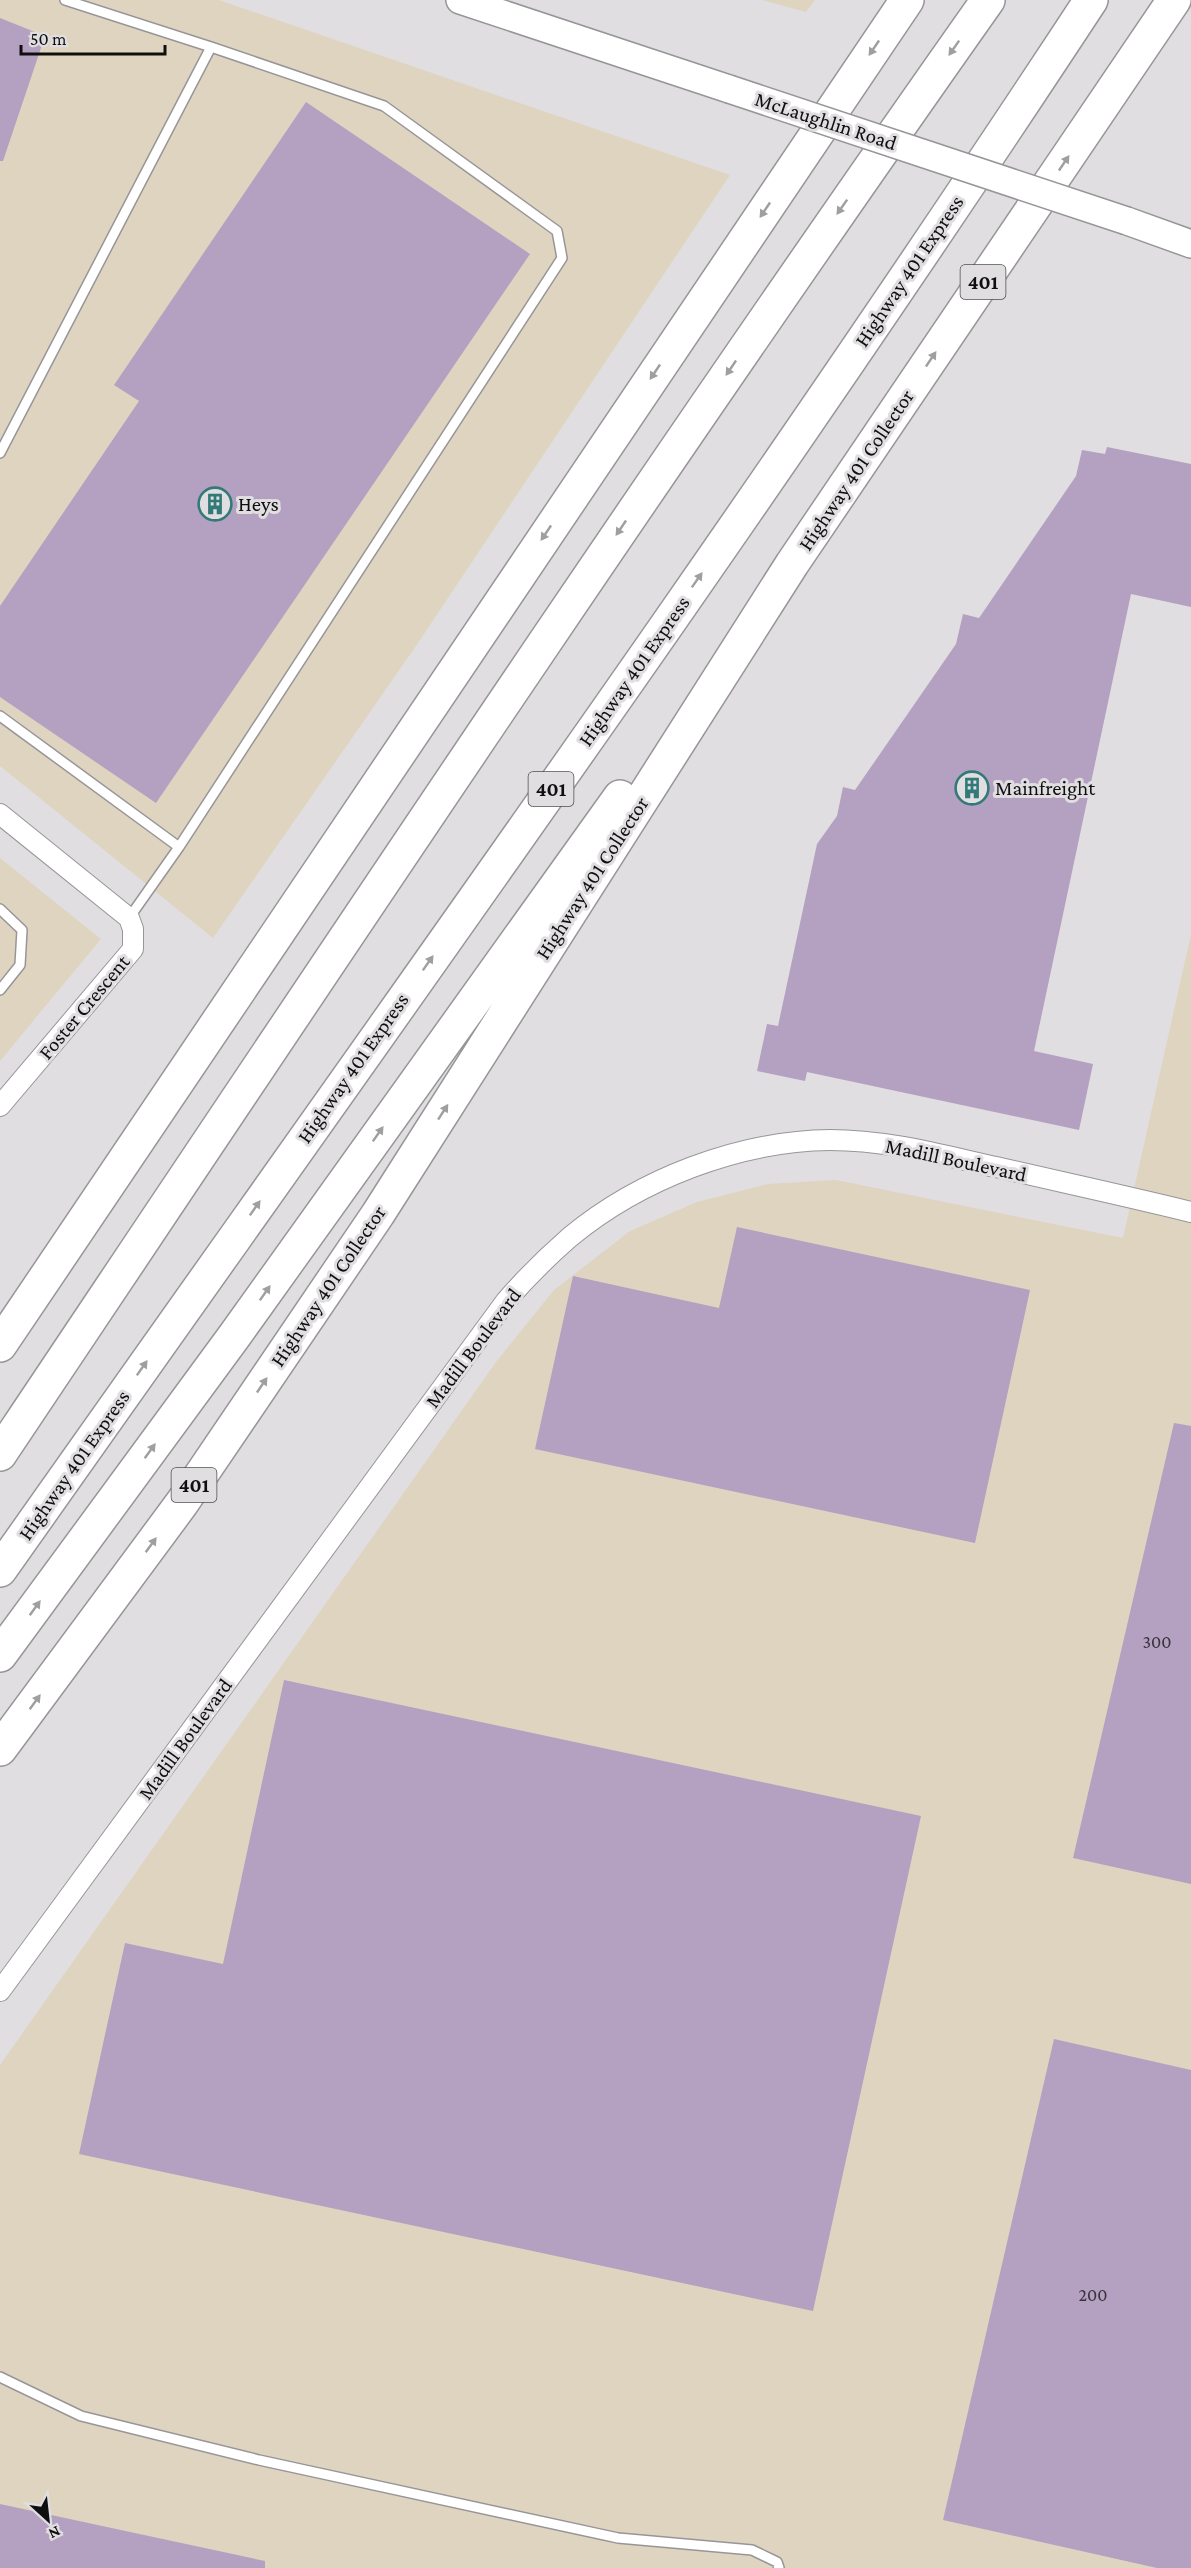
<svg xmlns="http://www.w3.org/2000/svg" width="1191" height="2568" font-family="'Crimson Pro',serif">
<rect width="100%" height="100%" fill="#e0dee1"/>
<!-- industrial -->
<path fill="#dfd4c0" d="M0,0H219L730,175L418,643L213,938L0,766Z
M762,0H815L806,12Z
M0,858L101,939L0,1061Z
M1191,934V2568H0V2065L496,1362L554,1290L630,1231L697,1202L768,1184L836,1180L1123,1238Z"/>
<!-- building -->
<path fill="#b4a0c0" d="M0,18L45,36L3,161H0Z
M306,102L530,254L156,803L0,697V606L139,401L114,385Z
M1107,447L1191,464V607L1131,594L1034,1051L1093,1064L1079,1130L807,1072L805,1081L757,1071L767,1024L778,1026L817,844L837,816L843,787L855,790L956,644L963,614L979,618L1076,476L1082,450L1105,454Z
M737,1227L1030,1290L975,1543L535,1449L573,1276L719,1308Z
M1174,1423L1191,1426V1884L1073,1858Z
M284,1680L921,1816L813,2311L79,2154L125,1943L223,1964Z
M1054,2039L1191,2070V2568H1157L943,2520Z
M0,2504L265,2561V2568H0Z"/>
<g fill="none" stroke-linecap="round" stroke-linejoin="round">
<defs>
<path id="lane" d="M0,453L211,47L65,0
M0,716L179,847L129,918
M179,847L562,258L557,231L384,106L211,47
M0,909L22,930L20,965L0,990
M0,2377L81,2416L259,2460L618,2538L752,2550L777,2562L779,2568"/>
<path id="street" d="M0,814L129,918L133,929V949L0,1106
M0,1991L506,1301C526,1278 547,1257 570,1237C640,1179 739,1141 830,1140C887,1140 941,1155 996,1167C1061,1182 1126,1196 1191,1212"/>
<path id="secondary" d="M460,0L729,89
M1127,221L1191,244"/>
<path id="highway" d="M0,1345L907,0
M0,1454C326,967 650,479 988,0
M0,1570C367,1049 741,533 1091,0
M0,1655L235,1335L620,797
M0,1749L182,1503L378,1214L792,564L1174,0"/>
</defs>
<!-- lane casing -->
<use href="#lane" stroke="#979598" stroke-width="12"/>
<!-- street casing -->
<use href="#street" stroke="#979598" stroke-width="22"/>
<!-- secondary casing -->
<use href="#secondary" stroke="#979598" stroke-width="30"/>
<!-- highway casing -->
<use href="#highway" stroke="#979598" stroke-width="36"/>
<!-- lane -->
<use href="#lane" stroke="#fff" stroke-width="9"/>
<!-- street -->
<use href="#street" stroke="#fff" stroke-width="20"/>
<!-- secondary -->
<use href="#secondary" stroke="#fff" stroke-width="27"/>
<!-- highway -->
<use href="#highway" stroke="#fff" stroke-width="33"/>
<defs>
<path id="secondary-bridge" d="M729,89L1127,221"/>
</defs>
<!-- secondary-bridge casing -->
<use href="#secondary-bridge" stroke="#979598" stroke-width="30" stroke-linecap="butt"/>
<!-- secondary-bridge -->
<use href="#secondary-bridge" stroke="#fff" stroke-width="27"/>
</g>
<!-- one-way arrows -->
<defs><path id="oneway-solid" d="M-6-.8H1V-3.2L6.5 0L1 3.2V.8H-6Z" transform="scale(1.5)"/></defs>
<g fill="#9f9f9f">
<use href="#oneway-solid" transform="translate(874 48) rotate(124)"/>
<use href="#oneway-solid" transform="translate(954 48) rotate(125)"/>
<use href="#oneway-solid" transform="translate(1064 163) rotate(-56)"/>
<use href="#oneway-solid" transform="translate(842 207) rotate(125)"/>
<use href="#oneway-solid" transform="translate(765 210) rotate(124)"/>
<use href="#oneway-solid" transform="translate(931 359) rotate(-56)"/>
<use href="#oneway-solid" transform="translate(731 368) rotate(124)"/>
<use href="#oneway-solid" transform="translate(655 372) rotate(124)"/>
<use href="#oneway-solid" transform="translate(621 528) rotate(124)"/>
<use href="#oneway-solid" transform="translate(546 533) rotate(124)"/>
<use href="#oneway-solid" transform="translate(697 580) rotate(-55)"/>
<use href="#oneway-solid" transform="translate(428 963) rotate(-55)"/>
<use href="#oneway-solid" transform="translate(443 1112) rotate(-57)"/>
<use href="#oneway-solid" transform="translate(378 1134) rotate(-55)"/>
<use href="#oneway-solid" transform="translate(255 1208) rotate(-55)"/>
<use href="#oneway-solid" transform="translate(265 1293) rotate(-55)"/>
<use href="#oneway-solid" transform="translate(142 1368) rotate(-55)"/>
<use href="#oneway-solid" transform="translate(262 1385) rotate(-56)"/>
<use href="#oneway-solid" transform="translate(150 1451) rotate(-54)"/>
<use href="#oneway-solid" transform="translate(151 1545) rotate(-54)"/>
<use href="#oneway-solid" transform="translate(35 1608) rotate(-54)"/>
<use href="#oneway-solid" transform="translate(35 1702) rotate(-54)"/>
</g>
<!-- icons -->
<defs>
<symbol id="building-ring" viewBox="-11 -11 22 22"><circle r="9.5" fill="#e0dee1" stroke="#317a77" stroke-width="1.5"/><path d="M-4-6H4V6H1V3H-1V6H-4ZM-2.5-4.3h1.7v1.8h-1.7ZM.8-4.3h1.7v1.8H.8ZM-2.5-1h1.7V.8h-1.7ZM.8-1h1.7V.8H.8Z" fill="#317a77"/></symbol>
</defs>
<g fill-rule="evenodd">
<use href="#building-ring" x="196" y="485" width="38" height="38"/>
<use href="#building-ring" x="953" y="769" width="38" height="38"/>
</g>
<g text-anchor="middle" stroke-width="6" stroke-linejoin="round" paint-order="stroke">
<!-- number labels -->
<g font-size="18" fill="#39333c">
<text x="1157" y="1648">300</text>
<text x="1093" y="2301">200</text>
</g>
<!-- shield labels -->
<g fill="#e0dee1" stroke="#4e4d4f" stroke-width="1.5">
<rect x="960.5" y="265" width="45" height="34" rx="4.5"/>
<rect x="528.5" y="772" width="45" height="34" rx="4.5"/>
<rect x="171.5" y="1468" width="45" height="34" rx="4.5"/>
</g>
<g font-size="20" font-weight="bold" fill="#100f10">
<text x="983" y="289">401</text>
<text x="551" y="796">401</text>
<text x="194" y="1492">401</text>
</g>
<!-- street labels -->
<g font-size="21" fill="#100f10" stroke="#e0dee1">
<text transform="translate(826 121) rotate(18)" y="7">McLaughlin Road</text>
<text transform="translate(909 271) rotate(-56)" y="7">Highway 401 Express</text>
<text transform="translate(856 470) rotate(-56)" y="7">Highway 401 Collector</text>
<text transform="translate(634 671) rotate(-55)" y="7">Highway 401 Express</text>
<text transform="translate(592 878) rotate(-57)" y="7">Highway 401 Collector</text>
<text transform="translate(84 1007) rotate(-50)" y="7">Foster Crescent</text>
<text transform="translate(353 1068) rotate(-55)" y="7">Highway 401 Express</text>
<text transform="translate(956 1160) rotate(12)" y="7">Madill Boulevard</text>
<text transform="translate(328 1286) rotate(-56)" y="7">Highway 401 Collector</text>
<text transform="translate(473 1348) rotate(-53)" y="7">Madill Boulevard</text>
<text transform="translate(74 1465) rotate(-55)" y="7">Highway 401 Express</text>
<text transform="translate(185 1739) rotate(-54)" y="7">Madill Boulevard</text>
</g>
<!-- poi labels -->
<g font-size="21" fill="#100f10" stroke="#e0dee1" text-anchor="start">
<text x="238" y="511">Heys</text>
<text x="995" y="795">Mainfreight</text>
</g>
</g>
<!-- north arrow -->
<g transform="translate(48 2520) rotate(153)" stroke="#e0dee1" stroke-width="4.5" paint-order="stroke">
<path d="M0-4.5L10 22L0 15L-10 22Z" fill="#100f10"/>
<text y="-9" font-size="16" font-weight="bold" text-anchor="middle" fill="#100f10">N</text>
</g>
<!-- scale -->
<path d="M21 45v9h144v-9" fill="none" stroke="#100f10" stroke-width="3"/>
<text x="30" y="45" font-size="18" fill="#100f10" stroke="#e0dee1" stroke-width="4.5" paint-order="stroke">50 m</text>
</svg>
